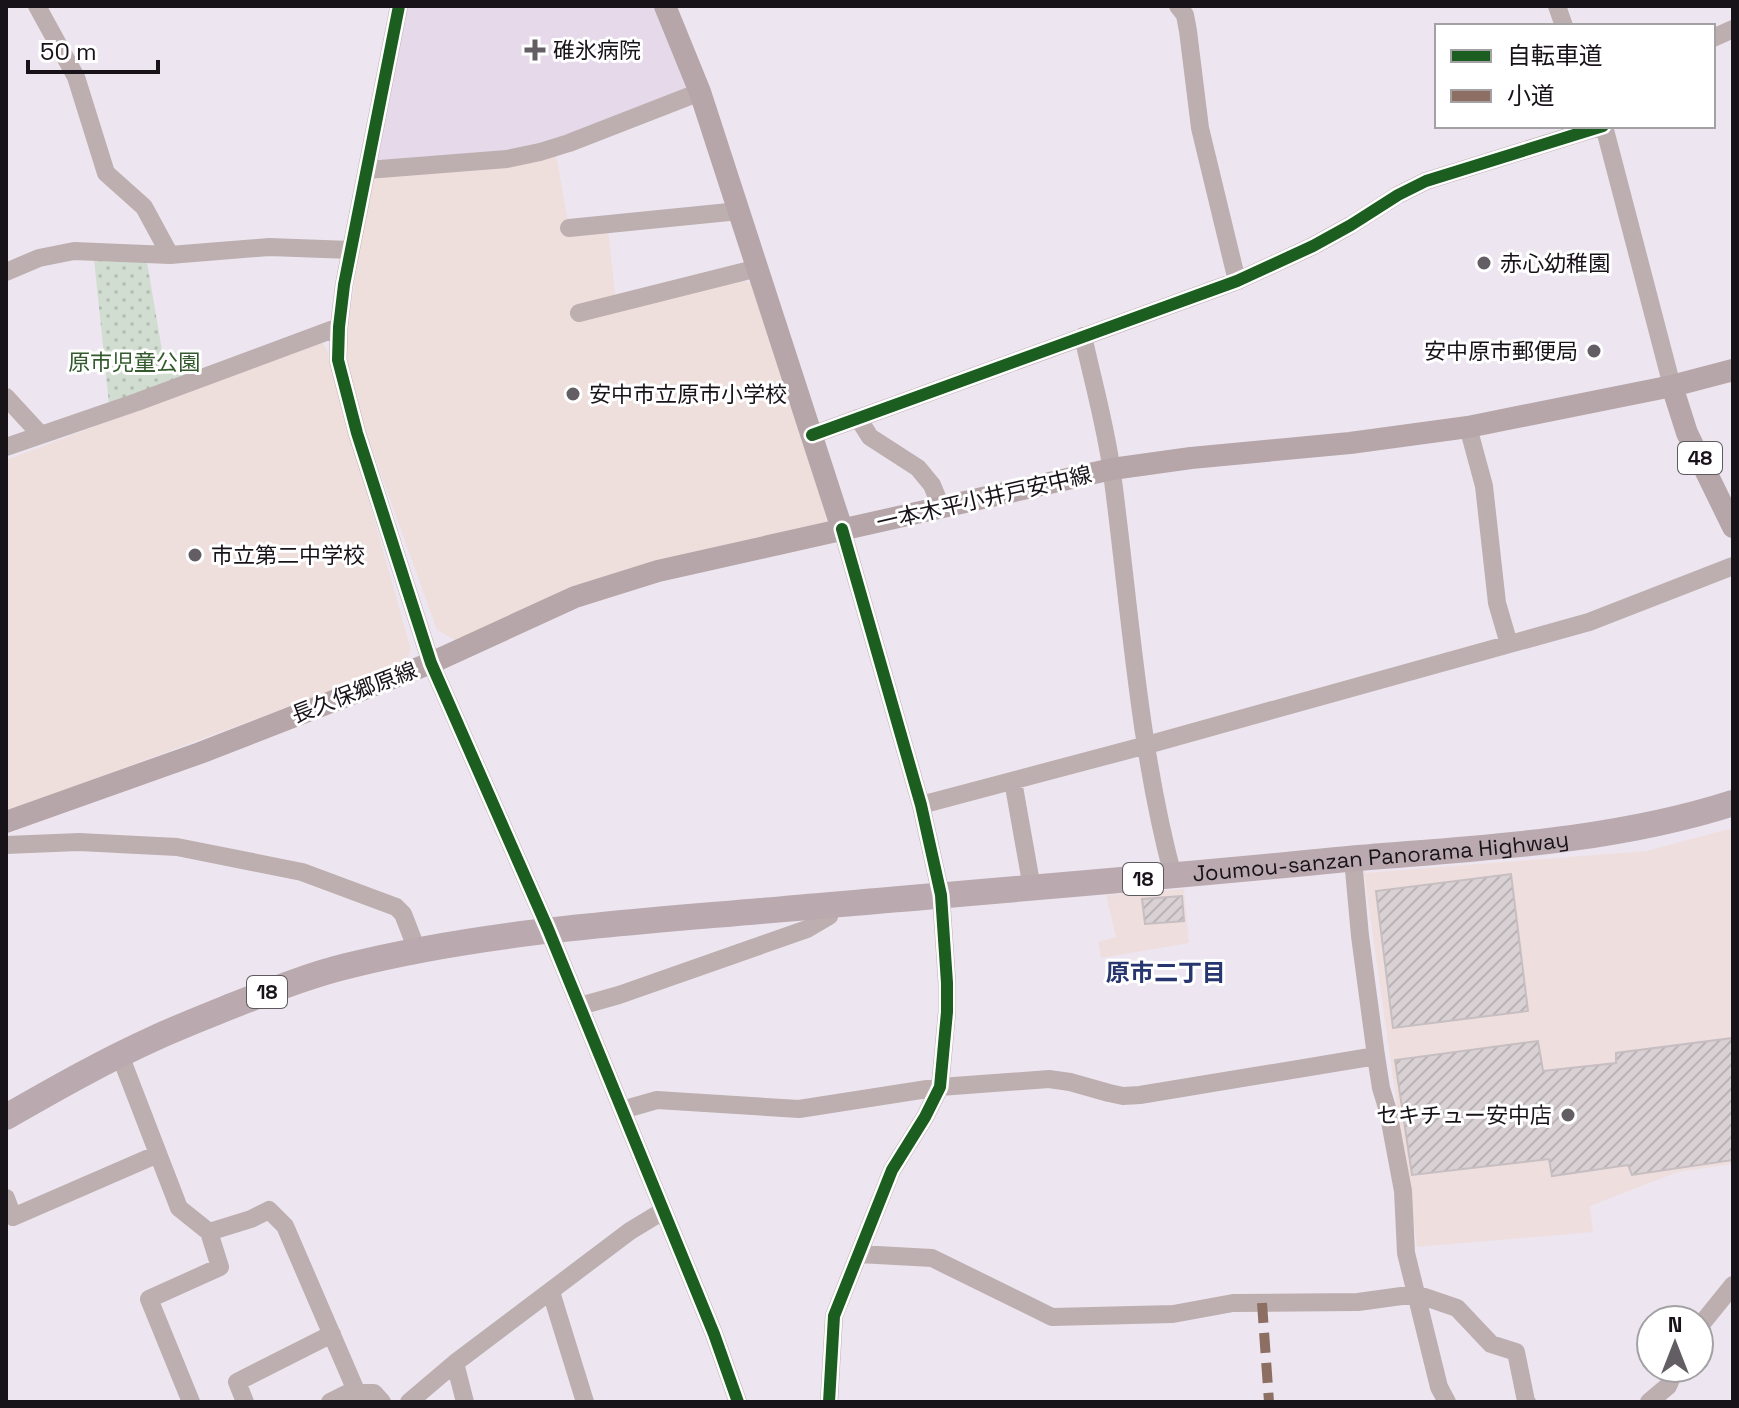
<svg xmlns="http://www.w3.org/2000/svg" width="1739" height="1408" font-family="'Space Grotesk','Noto Sans JP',sans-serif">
<defs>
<pattern id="park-dots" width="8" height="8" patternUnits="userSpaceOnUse" patternTransform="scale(2)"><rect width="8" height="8" fill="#d1ddd0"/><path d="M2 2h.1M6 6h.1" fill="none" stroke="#b3bdb2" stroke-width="1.8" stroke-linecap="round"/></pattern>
<pattern id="building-hatch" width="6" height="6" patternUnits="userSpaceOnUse" patternTransform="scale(2)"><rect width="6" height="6" fill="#d9d1d4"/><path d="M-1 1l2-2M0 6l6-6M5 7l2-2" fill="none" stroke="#bab3b5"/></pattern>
</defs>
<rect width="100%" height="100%" fill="#ede6f0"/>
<!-- commercial -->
<path fill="#efdede" d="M1733,828V1164L1678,1172L1590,1206L1593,1232L1417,1247L1364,873L1646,851Z
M1184,889L1189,943L1101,958L1098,942L1116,937L1106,895Z"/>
<!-- education -->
<path fill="#eedfdc" d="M556,153L570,234L608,230L617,310L739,278L754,285L804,437L828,524L455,640L437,630L365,430L345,358L347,333L360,245L375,175Z
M321,341L327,350L411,650L405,663L6,812V460Z"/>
<!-- built -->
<path fill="#e6d9ea" d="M406,6H654L691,93L538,147L377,164Z"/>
<!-- park -->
<path fill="url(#park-dots)" d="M94,259L147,262L165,368L200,371L109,404Z"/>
<!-- building -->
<path fill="url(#building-hatch)" stroke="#c6bec1" stroke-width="2" d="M1511,874L1528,1011L1393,1028L1376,891Z
M1182,896L1184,921L1145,924L1142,899Z
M1733,1038V1160L1632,1175L1628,1165L1552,1176L1549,1159L1412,1175L1395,1060L1538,1041L1543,1071L1616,1063V1053Z"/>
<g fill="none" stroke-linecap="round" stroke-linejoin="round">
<!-- minor -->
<path stroke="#bdafaf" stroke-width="18" d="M37,6L76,77L106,173L144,207L170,255
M399,6L344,285L339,327L338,360L357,433L431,663L548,929L714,1334L738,1402
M1178,6L1185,15L1188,31L1200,128L1237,281
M1557,6L1564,26
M1713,38L1733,29
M1604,126L1672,386
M367,170L507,159L540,152L569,143L700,92
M569,228L739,211
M6,272L39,258L74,251L170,255L269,247L351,250
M579,313L758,268
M1083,336C1093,382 1106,427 1112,473C1130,608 1138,745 1173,876
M6,397L41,435
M858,418L870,437L918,468L932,485L941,507
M1468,427L1484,486L1497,603L1509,644
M812,435L1237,281L1313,246L1351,225L1398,195L1426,181L1603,126
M6,447L137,402L339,327
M1013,781L1032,888
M921,805L1147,745L1589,622L1733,566
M6,845L79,842L177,847L302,872L396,907L403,914L417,950
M1353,859L1360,936L1376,1056L1381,1088L1388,1111L1403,1191L1406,1253L1439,1387L1447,1402
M580,1006L619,995L807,929L829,916L826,905
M120,1055L179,1208L209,1232L251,1219L269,1210L285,1226L357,1393
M622,1110L657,1100L799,1109L940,1087L1049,1079L1070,1082L1109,1093L1123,1096L1140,1095L1376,1056
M6,1198L13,1217L158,1154
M859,1254L932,1258L1052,1317L1173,1314L1233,1303L1358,1302L1416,1294L1457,1308L1491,1344L1516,1352L1526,1401L1527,1402
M551,1292L585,1402
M1699,1327L1733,1285
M455,1363L465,1402
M191,1402L149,1299L220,1267L209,1232
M245,1402L237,1382L332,1334
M330,1402L348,1393H374L382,1402
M409,1402L455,1363L630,1231L663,1211
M829,1402L834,1316L892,1170L925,1117L940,1087L947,1012V983L941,895L921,805L842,529
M1649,1402L1668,1386L1676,1368"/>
<!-- major -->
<path stroke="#b6a6a9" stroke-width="22" d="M665,6L700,92L842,529
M1672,386L1687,433L1733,527
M6,822L200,753L431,663L575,597L658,571L1112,469L1191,458L1350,443L1468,427L1672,386L1733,370"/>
<!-- highway -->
<path stroke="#baaaaf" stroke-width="26" id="s1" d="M6,1117C55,1089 104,1061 155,1038C179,1027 205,1017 229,1007C268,992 306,976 347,966C482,932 622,923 761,911C953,894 1145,879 1337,860C1470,848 1605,844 1733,803"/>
<!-- quiet -->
<path stroke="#8d6e63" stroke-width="10" stroke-dasharray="20 10" stroke-linecap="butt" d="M1262,1303L1269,1402"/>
<defs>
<path id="cycleway" d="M399,6L344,285L339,327L338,360L357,433L431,663L548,929L714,1334L738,1402
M812,435L1237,281L1313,246L1351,225L1398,195L1426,181L1603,126
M829,1402L834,1316L892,1170L925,1117L940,1087L947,1012V983L941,895L921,805L842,529"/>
</defs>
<!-- cycleway casing -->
<use href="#cycleway" stroke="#fff" stroke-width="17"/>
<!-- cycleway -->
<use href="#cycleway" stroke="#1b5e20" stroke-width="12"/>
</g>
<!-- markers -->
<g fill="#635d64" stroke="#fff" stroke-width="3">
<path d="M531 38h8v8h8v8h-8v8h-8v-8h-8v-8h8z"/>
<circle cx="1484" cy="263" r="8"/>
<circle cx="1594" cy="351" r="8"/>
<circle cx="573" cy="394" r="8"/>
<circle cx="195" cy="555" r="8"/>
<circle cx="1568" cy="1115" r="8"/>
</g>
<g text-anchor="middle" stroke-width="6" stroke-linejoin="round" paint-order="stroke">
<!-- shield labels -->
<g fill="#fff" stroke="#5d5a5e" stroke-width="2">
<rect x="1678" y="442" width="44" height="32" rx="6"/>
<rect x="1123" y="863" width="40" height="32" rx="6"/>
<rect x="247" y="976" width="40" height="32" rx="6"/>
</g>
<g font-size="20" font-weight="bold" fill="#181319">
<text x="1700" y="465">48</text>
<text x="1143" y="886">18</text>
<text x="267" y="999">18</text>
</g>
<!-- poi labels -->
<g font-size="22" fill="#181319" stroke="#fff" text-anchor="start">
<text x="553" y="58">碓氷病院</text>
<text x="1500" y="271">赤心幼稚園</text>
<text x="1578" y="359" text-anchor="end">安中原市郵便局</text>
<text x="589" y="402">安中市立原市小学校</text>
<text x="211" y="563">市立第二中学校</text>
<text x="1552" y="1123" text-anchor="end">セキチュー安中店</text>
</g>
<!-- park labels -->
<g font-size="22" fill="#335a2d" stroke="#fff">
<text x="134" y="370">原市児童公園</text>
</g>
<!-- street labels -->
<g font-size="22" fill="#181319" stroke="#fff">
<text transform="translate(984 498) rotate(-13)" y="8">一本木平小井戸安中線</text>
<text transform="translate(354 692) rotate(-21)" y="8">長久保郷原線</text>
<text dy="8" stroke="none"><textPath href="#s1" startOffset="1414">Joumou-sanzan Panorama Highway</textPath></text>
</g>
<!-- neighbourhood labels -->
<g font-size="24" font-weight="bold" fill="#27366e" stroke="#fff">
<text x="1166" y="981">原市二丁目</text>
</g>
</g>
<!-- border -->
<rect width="1739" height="1408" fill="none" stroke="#181319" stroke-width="16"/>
<!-- legend -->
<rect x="1435" y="24" width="280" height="104" fill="#ffffff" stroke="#a3a1a3" stroke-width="2"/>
<rect x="1451" y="50" width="40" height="12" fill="#1b5e20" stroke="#a3a1a3" stroke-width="2"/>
<text x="1507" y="64" font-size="24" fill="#181319">自転車道</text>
<rect x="1451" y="90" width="40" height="12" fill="#8d6e63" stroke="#a3a1a3" stroke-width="2"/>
<text x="1507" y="104" font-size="24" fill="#181319">小道</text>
<!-- north arrow -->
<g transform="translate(1675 1344)"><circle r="38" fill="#ffffff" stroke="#a3a1a3" stroke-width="2"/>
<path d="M0-6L14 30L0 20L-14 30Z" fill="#635d64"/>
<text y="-12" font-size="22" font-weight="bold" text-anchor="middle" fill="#181319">N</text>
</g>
<!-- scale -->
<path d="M28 60v12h130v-12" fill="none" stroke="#181319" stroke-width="4"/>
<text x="40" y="60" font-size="24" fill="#181319" stroke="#ffffff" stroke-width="6" paint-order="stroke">50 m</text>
</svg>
